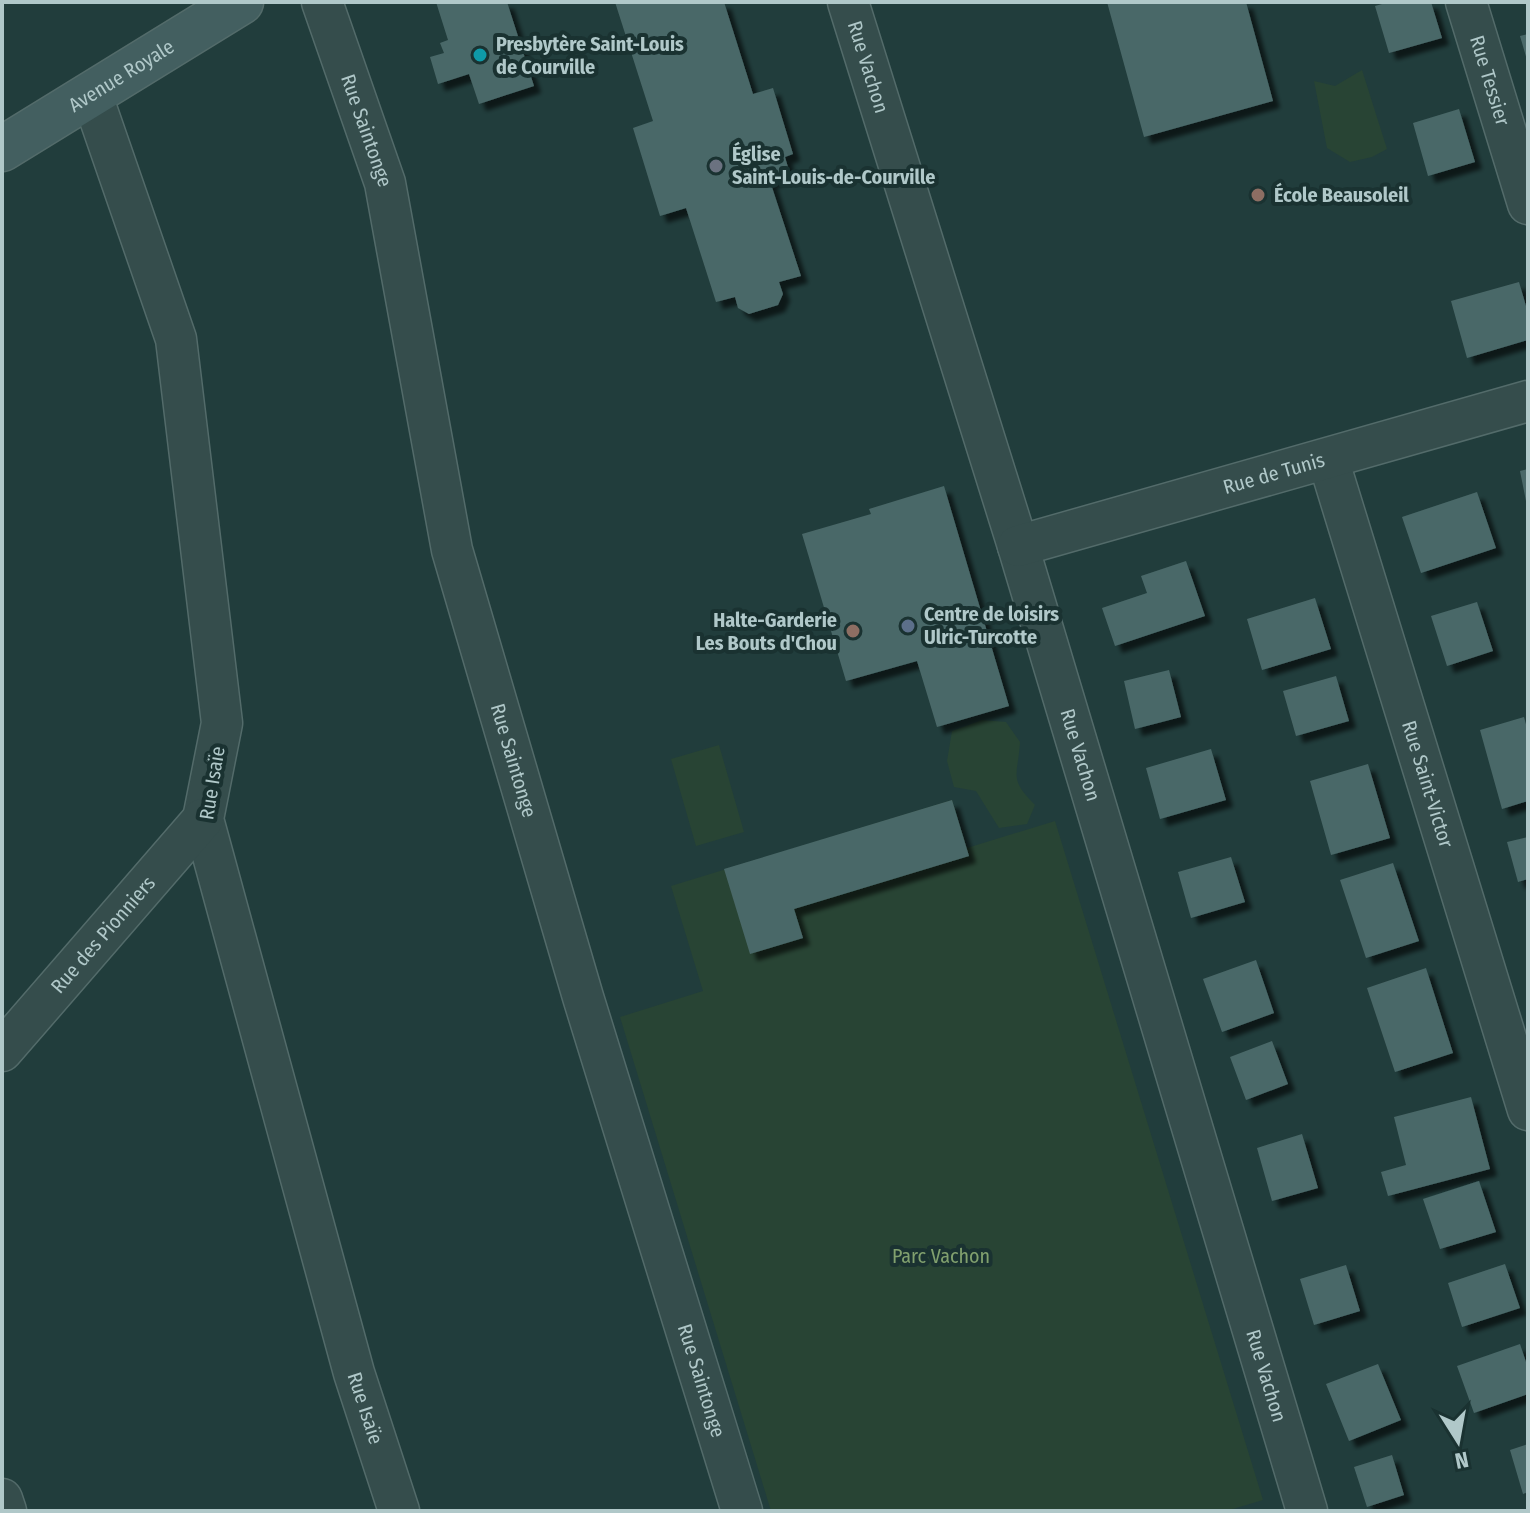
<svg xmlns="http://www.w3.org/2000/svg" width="1530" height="1513" font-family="'Fira Sans Condensed',sans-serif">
<defs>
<filter id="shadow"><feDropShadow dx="7" dy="7" stdDeviation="2" flood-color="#0009"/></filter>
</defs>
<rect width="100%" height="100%" fill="#213d3c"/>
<!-- green -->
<path fill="#284434" d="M1362,70L1387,149L1372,157L1350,162L1327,148L1314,81L1335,86Z
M982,720L1006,722L1020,742C1018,776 1008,778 1035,805L1027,824L999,828L976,791L954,787L947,761L952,731Z
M719,745L744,832L696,846L671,759Z
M952,800L967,848L1055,821L1263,1500L1226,1511H771L620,1017L703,991L671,886Z"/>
<!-- building -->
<path fill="#4a6868" filter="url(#shadow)" d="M436,2H507L534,86L479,104L469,74L438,84L430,57L444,53L440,43L448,40Z
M615,2H724L753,94L773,88L793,154L785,157L790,174L770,181L801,276L779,282L783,294L778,305L749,314L738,308L735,297L716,302L686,208L660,216L633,128L653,121Z
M1107,2H1246L1273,101L1144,137Z
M1389,2H1431L1442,38L1389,53L1375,6Z
M1528,34V59L1527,60L1520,36Z
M1459,109L1475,162L1428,176L1413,123Z
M1519,282L1528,313V340L1467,358L1451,301Z
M1528,469V506H1527L1520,471Z
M944,486L1009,706L937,727L917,661L846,681L802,534L871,514L869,509Z
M1477,492L1496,548L1421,573L1402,517Z
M1186,561L1205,616L1115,646L1102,608L1147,593L1141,576Z
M1315,598L1331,649L1262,670L1247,619Z
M1477,602L1493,651L1447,666L1431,616Z
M1169,670L1181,717L1135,729L1124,681Z
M1336,676L1349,721L1296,736L1283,691Z
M1524,717L1528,732V801L1502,809L1480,730Z
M1211,749L1226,800L1160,819L1146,768Z
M1368,764L1390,838L1331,855L1310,781Z
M952,800L969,856L794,909L803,938L750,954L724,869Z
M1528,837V879L1518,882L1507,842Z
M1231,857L1245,902L1191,918L1178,872Z
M1393,863L1419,941L1366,958L1340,880Z
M1256,960L1274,1013L1222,1032L1203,979Z
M1426,968L1453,1053L1395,1072L1367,988Z
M1272,1041L1288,1084L1246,1100L1230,1057Z
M1471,1097L1490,1169L1388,1196L1381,1172L1406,1165L1394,1117Z
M1302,1134L1318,1188L1272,1201L1257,1148Z
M1479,1181L1496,1232L1440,1249L1423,1199Z
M1505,1264L1520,1308L1462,1327L1448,1283Z
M1346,1265L1360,1311L1314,1325L1300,1279Z
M1520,1344L1528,1368V1394L1474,1413L1457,1366Z
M1378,1364L1401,1420L1349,1441L1326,1384Z
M1528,1444V1492L1523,1494L1510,1450Z
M1392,1455L1404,1495L1367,1507L1354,1467Z"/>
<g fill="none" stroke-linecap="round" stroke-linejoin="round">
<defs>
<g id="street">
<path id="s1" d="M322,2L385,183L452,550L583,997L742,1511"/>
<path id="s2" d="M848,2L1018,546L1307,1511"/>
<path id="s3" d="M1466,2L1528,204"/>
<path id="s4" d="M91,93L176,339L222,723L203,819L354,1373L399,1511"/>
<path id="s5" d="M1328,459L1528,1110"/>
<path id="s6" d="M1018,546L1528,401"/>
<path id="s7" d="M2,1051L203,819"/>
<path d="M2,1499L6,1511"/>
</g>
<g id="secondary">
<path id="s8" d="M2,149L241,2"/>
</g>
</defs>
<!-- street casing -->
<use href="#street" stroke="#536b6a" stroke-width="43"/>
<!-- secondary casing -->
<use href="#secondary" stroke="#536b6a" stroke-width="47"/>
<!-- street -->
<use href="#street" stroke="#354d4c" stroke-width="40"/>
<!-- secondary -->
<use href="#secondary" stroke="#435f60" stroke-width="44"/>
</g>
<!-- markers -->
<circle fill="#0f9aa8" stroke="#1a3231" stroke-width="3" cx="480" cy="55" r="8"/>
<circle fill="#6b7280" stroke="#1a3231" stroke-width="3" cx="716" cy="166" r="8"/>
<g fill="#8d6e63" stroke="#1a3231" stroke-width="3">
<circle cx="1258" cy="195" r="8"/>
<circle cx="853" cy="631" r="8"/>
</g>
<circle fill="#5c6f8a" stroke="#1a3231" stroke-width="3" cx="908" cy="626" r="8"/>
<g text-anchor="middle" stroke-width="8" stroke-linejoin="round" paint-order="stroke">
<!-- poi labels -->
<g font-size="20" font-weight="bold" fill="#b0c8c9" stroke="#1a3231" text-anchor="start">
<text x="496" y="51">Presbytère Saint-Louis<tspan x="496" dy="23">de Courville</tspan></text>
<text x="732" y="161">Église<tspan x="732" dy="23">Saint-Louis-de-Courville</tspan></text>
<text x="1274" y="202">École Beausoleil</text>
<text x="924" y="621">Centre de loisirs<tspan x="924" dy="23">Ulric-Turcotte</tspan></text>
<text x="837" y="627" text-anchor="end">Halte-Garderie<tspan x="837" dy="23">Les Bouts d'Chou</tspan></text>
</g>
<!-- street labels -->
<g font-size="20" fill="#b0c8c9" stroke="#1a3231">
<text dy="7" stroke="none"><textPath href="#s2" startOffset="68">Rue Vachon</textPath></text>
<text dy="7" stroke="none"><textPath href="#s8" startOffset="140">Avenue Royale</textPath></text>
<text dy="7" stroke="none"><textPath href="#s3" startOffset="82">Rue Tessier</textPath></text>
<text dy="7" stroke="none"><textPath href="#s1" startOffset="136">Rue Saintonge</textPath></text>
<text dy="7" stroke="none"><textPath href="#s6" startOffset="266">Rue de Tunis</textPath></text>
<text dy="7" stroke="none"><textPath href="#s2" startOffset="788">Rue Vachon</textPath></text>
<text dy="7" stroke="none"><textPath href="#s1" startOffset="784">Rue Saintonge</textPath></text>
<text transform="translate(212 783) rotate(-81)" y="7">Rue Isaïe</text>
<text dy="7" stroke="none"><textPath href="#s5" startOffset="340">Rue Saint-Victor</textPath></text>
<text dy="7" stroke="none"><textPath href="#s7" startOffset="154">Rue des Pionniers</textPath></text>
<text dy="7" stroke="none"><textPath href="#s2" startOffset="1436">Rue Vachon</textPath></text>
<text dy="7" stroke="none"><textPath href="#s1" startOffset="1432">Rue Saintonge</textPath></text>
<text dy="7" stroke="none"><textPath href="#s4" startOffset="1356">Rue Isaïe</textPath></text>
</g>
<!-- park labels -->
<g font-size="20" fill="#81a06e" stroke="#1a3231">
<text x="941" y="1263">Parc Vachon</text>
</g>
</g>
<!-- border -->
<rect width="1530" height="1513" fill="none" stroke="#b0c8c9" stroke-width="8"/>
<!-- north arrow -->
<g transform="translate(1458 1441) rotate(169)" stroke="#1a3231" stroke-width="6" paint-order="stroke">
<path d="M0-6L14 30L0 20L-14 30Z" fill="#b0c8c9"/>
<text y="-12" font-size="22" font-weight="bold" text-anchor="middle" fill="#b0c8c9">N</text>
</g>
</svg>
